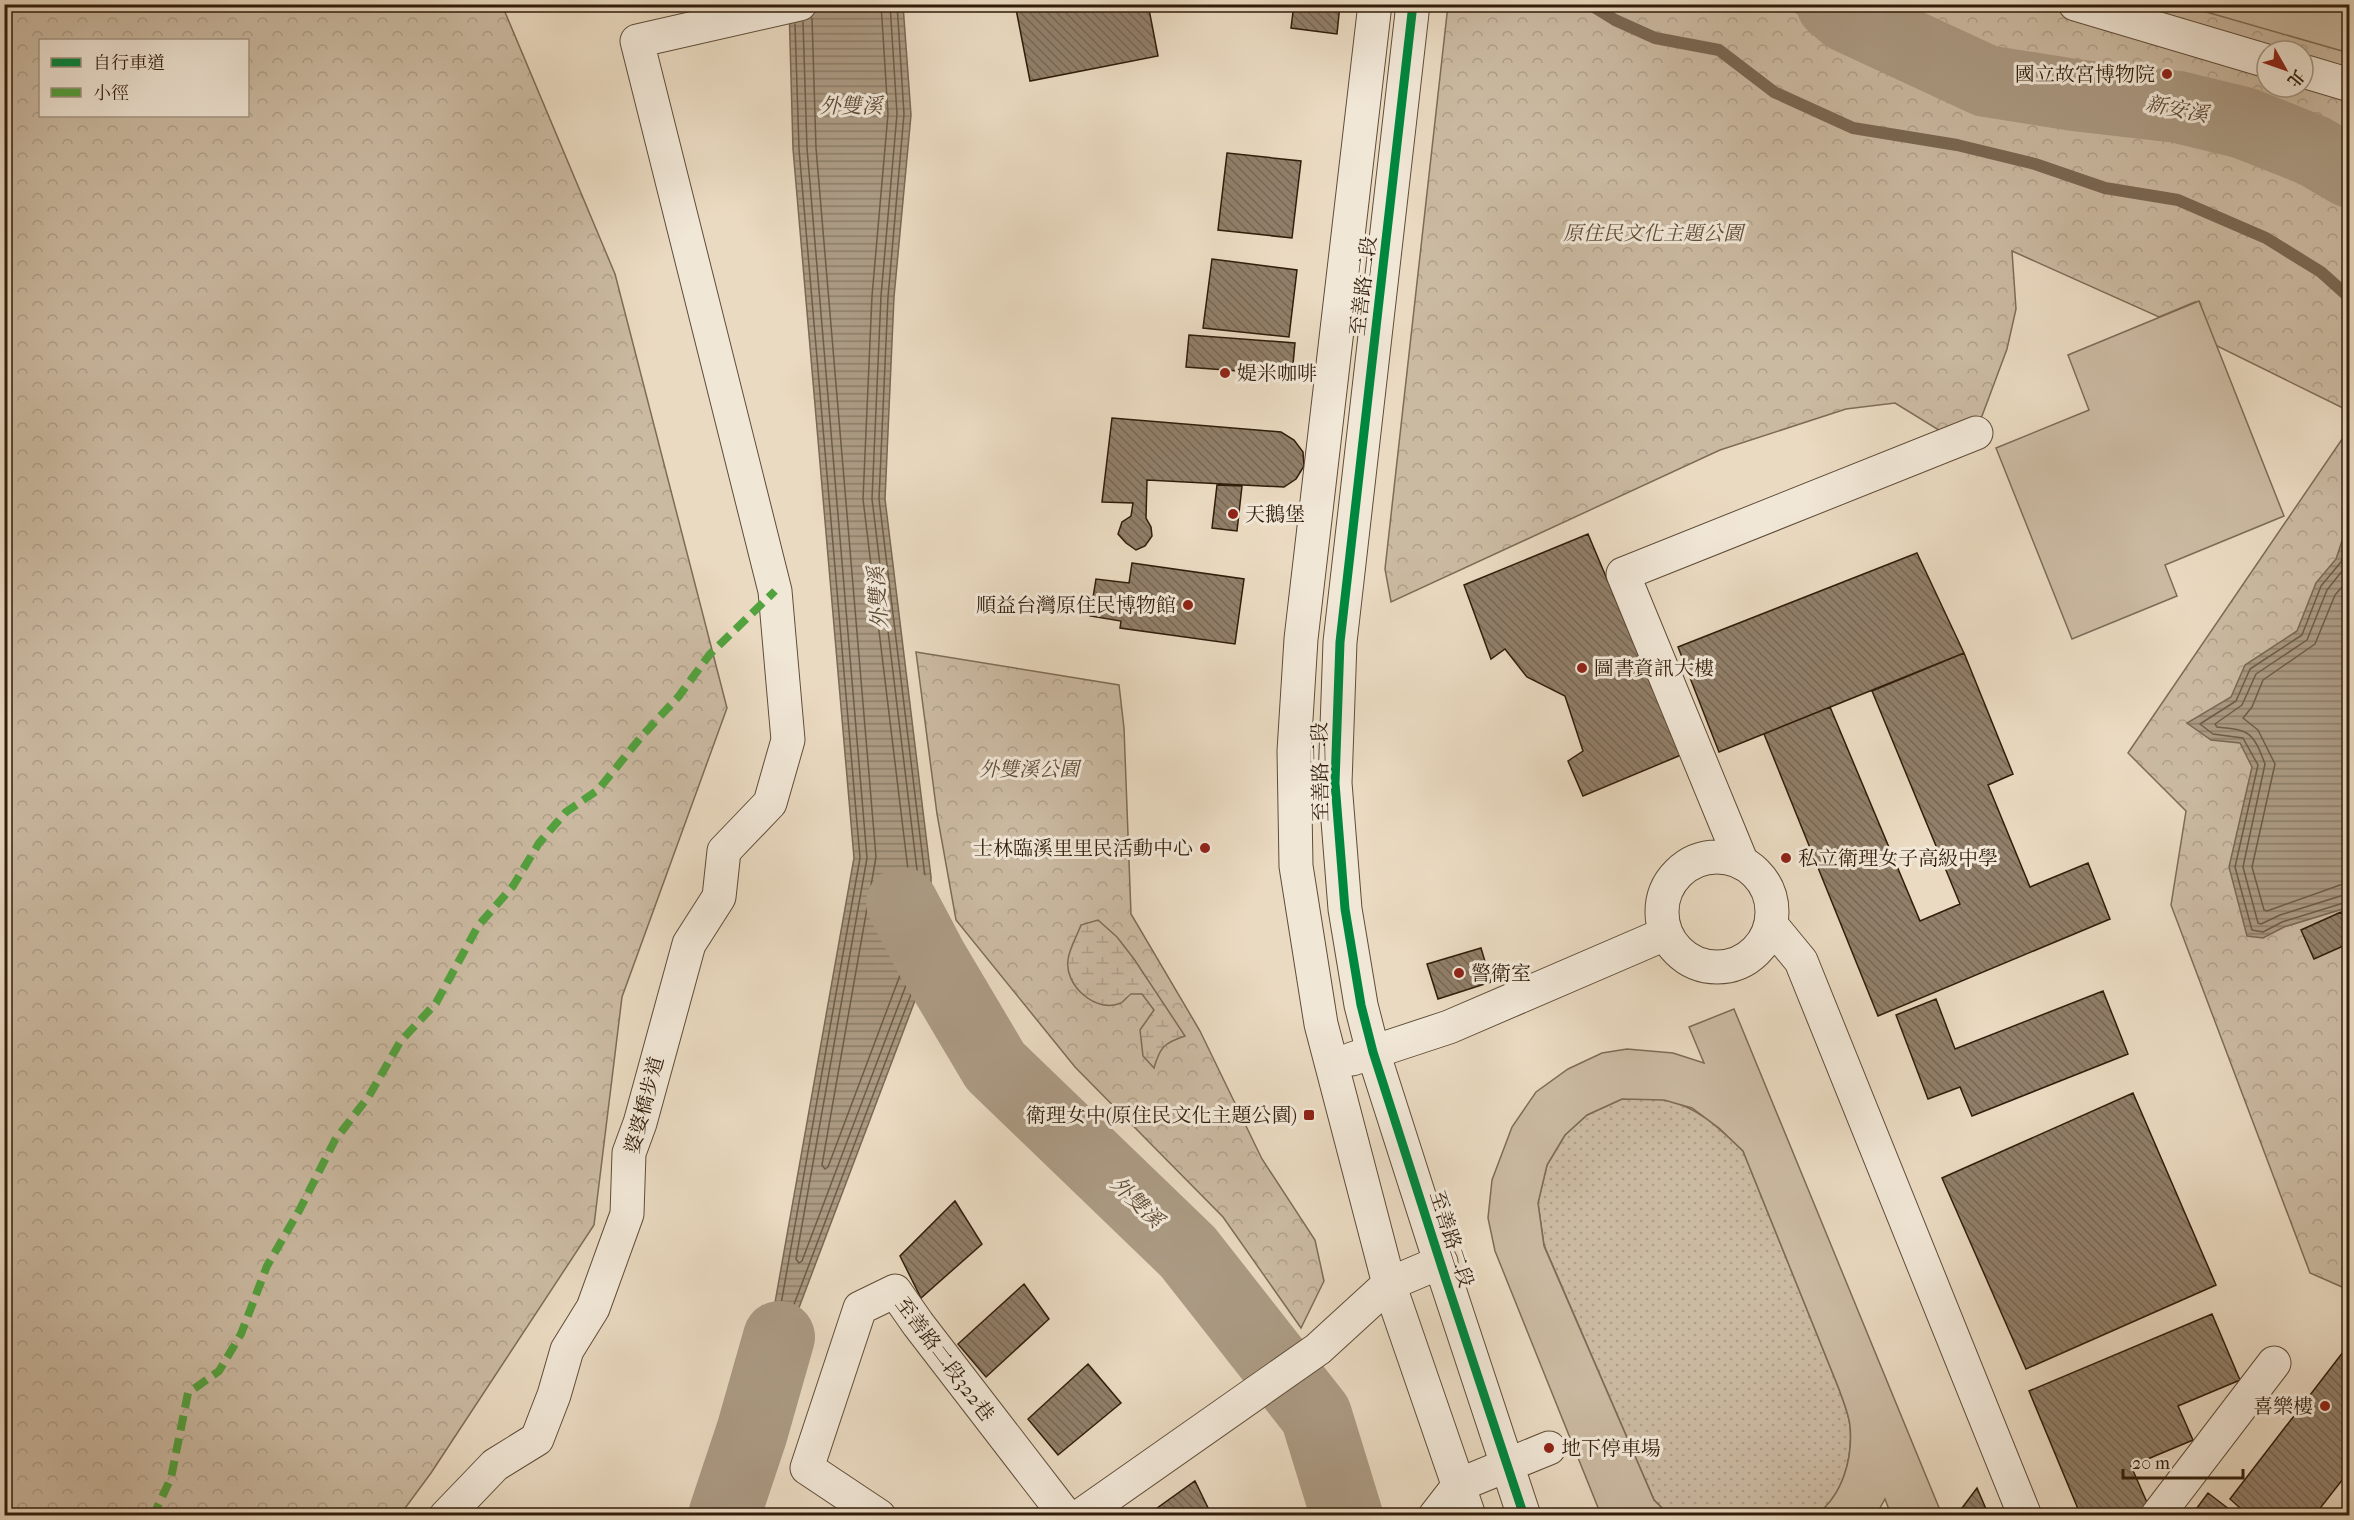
<svg xmlns="http://www.w3.org/2000/svg" width="2354" height="1520" font-family="'IM FELL French Canon','Noto Serif TC',serif">
<defs>
<pattern id="grass-dots" width="8" height="8" patternUnits="userSpaceOnUse" patternTransform="scale(1.5)"><rect width="8" height="8" fill="#cbbaa2"/><path d="M2 2h.1M6 6h.1" fill="none" stroke="#af9f8a" stroke-width="1.8" stroke-linecap="round"/></pattern>
<pattern id="forest-crowns" width="20" height="18" patternUnits="userSpaceOnUse" patternTransform="scale(1.5)"><rect width="20" height="18" fill="#cbbaa2"/><path d="M2 6a3 3 0 1 1 6 0M12 15a3 3 0 1 1 6 0" fill="none" stroke="#af9f8a"/></pattern>
<pattern id="wetland-marsh" width="20" height="14" patternUnits="userSpaceOnUse" patternTransform="scale(1.5)"><rect width="20" height="14" fill="#cbbaa2"/><path d="M1 5h8M5 5V1M11 12h8M15 12V8" fill="none" stroke="#af9f8a"/></pattern>
<pattern id="water-rules" width="6" height="5" patternUnits="userSpaceOnUse" patternTransform="scale(1.5)"><rect width="6" height="5" fill="#ab9a83"/><path d="M0 2.5h6" fill="none" stroke="#8c7d69"/></pattern>
<pattern id="building-back-hatch" width="6" height="6" patternUnits="userSpaceOnUse" patternTransform="scale(1.5)"><rect width="6" height="6" fill="#917f69"/><path d="M-1 5l2 2M0 0l6 6M5-1l2 2" fill="none" stroke="#776755"/></pattern>
</defs>
<rect width="100%" height="100%" fill="#eadac1"/>
<filter id="stains"><feTurbulence type="fractalNoise" baseFrequency=".00333" numOctaves="4"/><feColorMatrix values="0 0 0 0 .2 0 0 0 0 .09 0 0 0 0 .02 0 0 0 .5 -.17"/></filter>
<radialGradient id="worn" r=".72"><stop offset=".6" stop-color="#630" stop-opacity="0"/><stop offset="1" stop-color="#630" stop-opacity=".3"/></radialGradient>
<!-- grass -->
<path fill="url(#grass-dots)" stroke="#7e6c56" stroke-width="1.5" d="M1622,1099C1636,1100 1651,1098 1665,1100C1697,1106 1720,1129 1743,1151L1839,1389C1843,1401 1849,1414 1850,1426C1853,1458 1843,1495 1816,1516L1669,1515L1654,1500L1544,1245L1538,1203L1547,1165L1565,1135L1587,1115Z"/>
<!-- forest -->
<path fill="url(#forest-crowns)" stroke="#7e6c56" stroke-width="1.5" fill-rule="evenodd" d="M5,4L502,5L615,274L727,708L622,997L594,1225L431,1473L400,1515H5ZM40,40H248V116H40Z
M1448,5H1785L1893,74L2081,118L2227,146L2349,197V411L2213,344L2195,302L2159,317L2012,251L2016,309L2007,349L1982,416L1962,434L1942,432L1895,403L1846,409L1720,450L1391,602L1385,569Z
M1864,5H2349V165L2210,113L2019,61ZM2267,51H2303V87H2267Z
M2349,429V1290L2310,1273L2171,905L2186,811L2128,753Z
M916,652L1119,685L1124,728L1131,914L1200,1031L1262,1159L1315,1240L1324,1281L1301,1328L1223,1217L1075,1067L956,920L937,814Z"/>
<!-- wetland -->
<path fill="url(#wetland-marsh)" stroke="#7e6c56" stroke-width="1.5" d="M1098,920L1117,937L1134,959L1185,1036C1164,1043 1160,1047 1154,1068L1143,1056L1140,1030L1154,1010L1142,994H1131C1128,996 1124,1001 1121,1003C1096,1014 1064,985 1068,960C1069,949 1077,936 1081,925Z"/>
<!-- garden -->
<path fill="#cbbaa2" stroke="#7e6c56" stroke-width="1.5" d="M2182,5H2349V53Z
M2199,301L2284,516L2165,565L2177,596L2072,639L1996,448L2089,410L2068,355Z
M1734,1009L1942,1515H1891L1885,1499L1876,1515H1816C1843,1495 1853,1458 1850,1426C1849,1414 1843,1401 1839,1389L1743,1151L1719,1128L1692,1108L1664,1100L1622,1099L1587,1115L1565,1135L1547,1165L1538,1203L1544,1246L1654,1500L1669,1515H1601L1495,1251L1488,1218L1492,1180L1512,1127L1536,1092L1568,1069L1602,1053L1627,1049L1673,1053L1704,1063L1689,1027Z"/>
<!-- water -->
<path fill="url(#water-rules)" stroke="#7a6853" stroke-width="1.5" d="M789,5H903L911,115L894,297L885,499L931,877V958L752,1432L854,858L793,149Z
M2349,520V904L2346,908L2284,927L2263,938L2247,936L2229,867L2252,767L2240,743L2211,740L2187,723L2231,697L2245,665L2297,631L2316,583L2336,559Z"/>
<g fill="none" stroke-linecap="round" stroke-linejoin="round">
<!-- shore -->
<path stroke="#6e5c46" stroke-width="1.5" d="M812,18L816,148L876,857L822,1165L825,1169L828,1167L908,954L909,878L863,499L872,296L888,114L881,4
M803,22L807,148L867,858L796,1259L799,1263L802,1261L917,956L918,878L872,499L881,296L897,114L890,4
M795,24L799,149L860,858L775,1338L778,1341L781,1339L925,957V877L879,499L888,297L904,114L897,4
M2350,538L2341,562L2321,586L2302,635L2250,669L2236,701L2200,724L2213,734L2243,738L2258,765L2235,867L2252,930L2263,932L2282,922L2350,901
M2350,561L2327,590L2307,640L2256,674L2242,705L2215,724L2217,727C2250,730 2253,732 2265,764L2243,867L2258,923L2261,924L2280,915L2350,893
M2350,578L2335,595L2315,644L2263,680L2252,707L2243,718L2258,730L2275,764L2252,867L2264,910L2267,911L2340,885L2350,884"/>
<!-- stream -->
<path stroke="#7a6853" stroke-width="12" d="M1589,4L1615,20L1655,38L1719,50L1774,92L1853,128L1957,145L2035,164L2105,188L2178,200L2266,238L2321,272L2350,298"/>
<!-- river -->
<path stroke="#ab9a83" stroke-width="72" d="M1832,4L1846,16L1986,81L2074,95L2178,107L2244,123L2314,151L2350,172
M902,903L931,958L995,1066L1188,1252L1316,1415L1347,1516
M724,1516L752,1432L779,1337"/>
</g>
<!-- building -->
<path fill="url(#building-back-hatch)" stroke="#311d0a" stroke-width="1.5" d="M1040,4H1148L1158,56L1030,81L1016,9Z
M1294,4H1340L1337,34L1291,28Z
M1227,153L1301,161L1292,238L1218,230Z
M1212,259L1297,270L1289,337L1203,328Z
M1189,335L1295,343L1292,375L1186,367Z
M1112,418L1281,432L1294,440L1303,452L1304,466L1296,479L1284,487L1147,480L1146,518L1151,527L1152,536L1145,546L1136,550L1126,543L1118,534L1122,522L1131,516L1133,503L1102,502Z
M1217,485L1242,486L1237,531L1212,528Z
M1588,534L1681,755L1583,796L1568,761L1583,751L1565,696L1527,677L1505,649L1491,659L1464,585Z
M1917,553L1964,653L1719,752L1678,647Z
M1132,563L1244,579L1235,644L1120,628L1121,621L1090,616L1096,579L1129,583Z
M1964,653L2013,774L1988,785L2030,887L2088,863L2110,919L1878,1016L1764,734L1830,707L1920,921L1960,904L1872,691Z
M2341,912L2350,930V943L2314,959L2301,930Z
M1481,948L1491,982L1438,999L1427,964Z
M2103,991L2128,1054L1972,1116L1960,1087L1928,1099L1896,1015L1936,999L1955,1049Z
M2133,1093L2216,1285L2026,1369L1942,1178Z
M955,1201L982,1244L921,1298L900,1256Z
M1024,1284L1049,1319L986,1377L958,1344Z
M2212,1314L2240,1380L2178,1406L2193,1440L2131,1466L2149,1507L2129,1516H2081L2029,1391Z
M2350,1343V1470L2314,1516H2249L2230,1499Z
M1088,1364L1121,1403L1058,1455L1028,1419Z
M1195,1481L1212,1516H1146Z
M1977,1488L1989,1516H1956Z
M2208,1493L2238,1516H2191Z"/>
<g fill="none" stroke-linecap="round" stroke-linejoin="round">
<defs>
<path id="minor" d="M1375,4L1301,639L1294,751L1296,866L1321,1024L1389,1284L1469,1516
M1413,4L1340,642L1335,783L1345,909L1361,1005L1373,1052L1446,1280L1524,1516
M2075,4L2267,61
M2303,71L2350,85
M1662 912a55 55 0 1 1 110 0a55 55 0 1 1-110 0Z
M1742,863L1623,574L1976,433
M1773,927L1801,961L2025,1516
M1352,1059L1449,1027L1665,934
M446,1516L495,1465L537,1439L554,1395L567,1350L593,1308L627,1214L629,1153L640,1123L689,944L719,897L724,851L770,803L788,740L775,591L637,41L800,4
M879,1516L807,1468L860,1308L895,1291L918,1324L1066,1516
M1080,1516L1318,1349L1389,1284L1441,1262
M1435,1516L1459,1485L1549,1448
M2157,1516L2274,1363"/>
</defs>
<!-- minor casing -->
<use href="#minor" stroke="#5f4c38" stroke-width="35"/>
<!-- minor -->
<use href="#minor" stroke="#f1e7d7" stroke-width="33"/>
<!-- quiet -->
<path stroke="#52a23e" stroke-width="8" stroke-dasharray="15 8" stroke-linecap="butt" d="M151,1516L154,1514L171,1478L188,1393L219,1371L241,1334L267,1266L300,1209L335,1140L369,1096L400,1042L436,1003L478,926L513,886L539,843L566,812L598,790L641,737L679,696L710,654L775,591"/>
<defs>
<path id="cycleway" d="M1413,4L1340,642L1335,783L1345,909L1361,1005L1373,1052L1446,1280L1524,1516"/>
</defs>
<!-- cycleway casing -->
<use href="#cycleway" stroke="#f1e7d7" stroke-width="13"/>
<!-- cycleway -->
<use href="#cycleway" stroke="#00873e" stroke-width="9"/>
</g>
<!-- markers -->
<g fill="#8f2418" stroke="#f1e7d7" stroke-width="2">
<circle cx="2167" cy="74" r="6"/>
<circle cx="1225" cy="373" r="6"/>
<circle cx="1233" cy="514" r="6"/>
<circle cx="1188" cy="605" r="6"/>
<circle cx="1582" cy="668" r="6"/>
<circle cx="1205" cy="848" r="6"/>
<circle cx="1786" cy="858" r="6"/>
<circle cx="1459" cy="973" r="6"/>
<rect x="1303" y="1109" width="12" height="12" rx="3"/>
<circle cx="2325" cy="1406" r="6"/>
<circle cx="1549" cy="1448" r="6"/>
</g>
<g text-anchor="middle" stroke-width="6" stroke-linejoin="round" paint-order="stroke">
<!-- poi labels -->
<g font-size="20" fill="#311d0a" stroke="#f1e7d7" text-anchor="start">
<text x="2155" y="81" text-anchor="end">國立故宮博物院</text>
<text x="1237" y="380">媞米咖啡</text>
<text x="1245" y="521">天鵝堡</text>
<text x="1176" y="612" text-anchor="end">順益台灣原住民博物館</text>
<text x="1594" y="675">圖書資訊大樓</text>
<text x="1193" y="855" text-anchor="end">士林臨溪里里民活動中心</text>
<text x="1798" y="865">私立衛理女子高級中學</text>
<text x="1471" y="980">警衛室</text>
<text x="1297" y="1122" text-anchor="end">衛理女中(原住民文化主題公園)</text>
<text x="2313" y="1413" text-anchor="end">喜樂樓</text>
<text x="1561" y="1455">地下停車場</text>
</g>
<!-- park labels -->
<g font-size="20" font-style="italic" fill="#5f4c38" stroke="#f1e7d7">
<text x="1653" y="240">原住民文化主題公園</text>
<text x="1029" y="776">外雙溪公園</text>
</g>
<!-- street labels -->
<g font-size="20" fill="#311d0a" stroke="#f1e7d7">
<text transform="translate(1363 286) rotate(-83)" y="7">至善路二段</text>
<text transform="translate(1320 772) rotate(-91)" y="7">至善路二段</text>
<text transform="translate(644 1105) rotate(-75)" y="7">婆婆橋步道</text>
<text transform="translate(1452 1239) rotate(72)" y="7">至善路二段</text>
<text transform="translate(945 1359) rotate(53)" y="7">至善路二段322巷</text>
</g>
<!-- water labels -->
<g font-size="21" font-style="italic" fill="#5c4934" stroke="#f1e7d7">
<text x="851" y="113">外雙溪</text>
<text transform="translate(2177 109) rotate(11)" y="7">新安溪</text>
<text transform="translate(878 598) rotate(-94)" y="7">外雙溪</text>
<text transform="translate(1137 1202) rotate(44)" y="7">外雙溪</text>
</g>
</g>
<!-- margin -->
<rect width="2354" height="1520" fill="none" stroke="#eadac1" stroke-width="24"/>
<rect x="6" y="6" width="2342" height="1508" fill="none" stroke="#311d0a" stroke-width="3"/>
<rect x="12" y="12" width="2330" height="1496" fill="none" stroke="#311d0a" stroke-width="1.5"/>
<!-- legend -->
<rect x="39" y="39" width="210" height="78" fill="#f1e7d7" stroke="#a49685" stroke-width="1.5"/>
<rect x="51" y="58" width="30" height="9" fill="#00873e" stroke="#a49685" stroke-width="1.5"/>
<text x="93" y="69" font-size="18" fill="#311d0a">自行車道</text>
<rect x="51" y="88" width="30" height="9" fill="#52a23e" stroke="#a49685" stroke-width="1.5"/>
<text x="93" y="99" font-size="18" fill="#311d0a">小徑</text>
<!-- north arrow -->
<g transform="translate(2285 69) rotate(130)"><circle r="28" fill="#f1e7d7" stroke="#a49685" stroke-width="1.5"/>
<path d="M0-4.5L10 22L0 15L-10 22Z" fill="#8f2418"/>
<text y="-9" font-size="16" font-weight="bold" text-anchor="middle" fill="#311d0a">北</text>
</g>
<!-- scale -->
<path d="M2123 1469v9h120v-9" fill="none" stroke="#311d0a" stroke-width="3"/>
<text x="2132" y="1469" font-size="18" fill="#311d0a" stroke="#f1e7d7" stroke-width="4.5" paint-order="stroke">20 m</text>
<rect width="100%" height="100%" filter="url(#stains)"/>
<rect width="100%" height="100%" fill="url(#worn)"/>
</svg>
